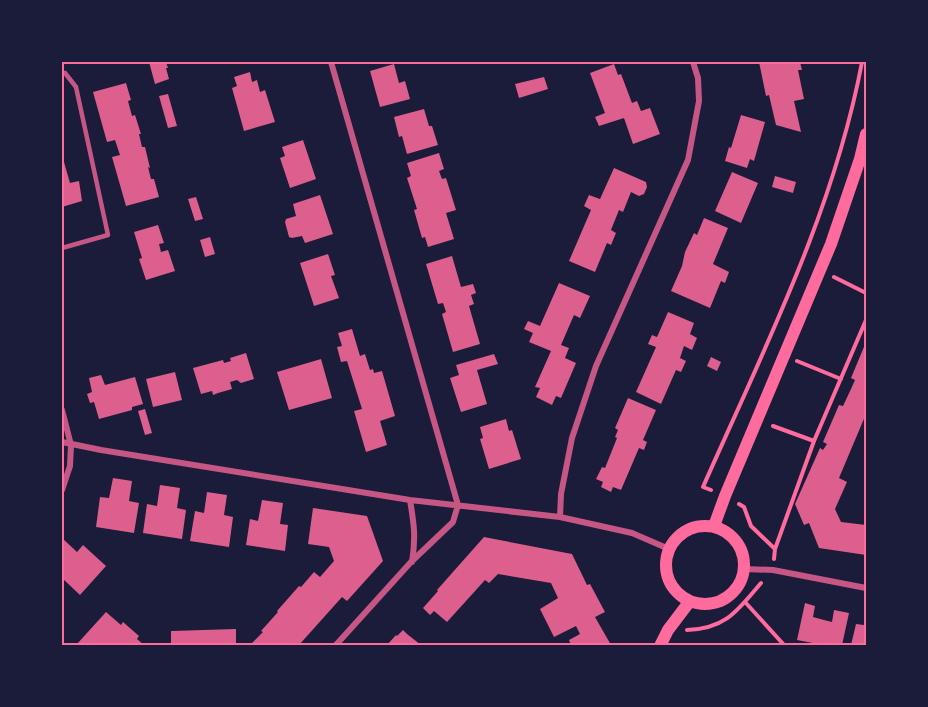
<svg xmlns="http://www.w3.org/2000/svg" width="928" height="707" font-family="Ubuntu,sans-serif">
<rect width="100%" height="100%" fill="#1b1b3a"/>
<!-- building -->
<path fill="#dd5f8e" d="M149,62H166L168,68H166L169,79L155,84Z
M759,62H800L802,70H798L804,99L794,101L801,132L776,125L769,95L766,96Z
M394,64L399,83L405,81L410,99L380,107L370,71Z
M614,64L618,75L621,74L632,103L637,101L641,111L650,108L660,134L633,144L624,118L599,126L595,117L605,113L590,73Z
M250,72L252,82L257,80L260,92L265,90L275,122L244,131L232,88L237,86L234,77Z
M544,77L548,89L519,98L515,84Z
M126,83L131,100L128,101L132,116L135,115L141,134H139L142,147H145L150,168L148,167L151,179H154L159,197L126,206L112,157L120,155L115,140L107,142L93,92Z
M168,94L177,126L168,128L159,96Z
M424,109L429,126H432L438,145L407,154L402,136L399,137L394,117Z
M741,115L765,122L754,161L750,159L747,168L725,161L729,147L731,148Z
M303,140L316,179L290,188L280,158L285,156L282,147Z
M439,153L444,169L439,171L442,179L446,178L456,210L446,213L454,239L428,247L425,237L422,238L414,210L417,209L407,178L411,176L407,163Z
M62,155L70,183L79,181L82,201L62,207Z
M614,168L646,182L647,187L644,194L639,196L631,192L623,212L619,210L611,230L616,233L611,245L607,243L595,272L569,261L591,210L584,206L589,195L600,199Z
M732,172L758,183L741,223L715,211Z
M775,176L796,182L793,193L772,187Z
M320,195L333,234L305,243L302,236L292,238L289,237L285,222L286,219L296,216L293,204Z
M196,197L203,219L195,221L188,199Z
M704,218L728,228L713,264L729,272L725,283L721,281L710,308L671,291L682,266L685,252L694,233L697,235Z
M158,225L164,243L159,244L161,252L168,250L175,271L146,280L139,259L142,258L134,232Z
M210,237L215,254L205,257L200,240Z
M328,254L335,275L331,276L339,298L314,306L300,263Z
M452,256L461,287L473,284L476,293L471,295L474,304L469,306L480,344L453,352L442,314L446,312L443,303L438,304L426,264Z
M559,283L590,296L580,318L574,315L561,345L569,348L565,358L576,363L561,398L556,396L552,405L536,397L540,388L535,387L551,351L529,342L533,333L524,329L528,321L540,326Z
M668,312L694,323L690,334L697,338L692,350L684,346L680,358L686,361L681,372L676,370L661,404L636,392L656,347L648,344L652,335L657,337Z
M352,329L360,356L365,354L370,370L373,369L374,373L382,371L395,416L380,421L387,445L366,452L354,411L362,409L347,361L341,362L337,347L342,346L338,333Z
M866,342V414L839,478L847,482L835,509L841,522L866,525V555L819,548L809,523L804,525L795,504L820,448L823,450L827,444L823,442L839,405L843,406L851,389L855,380L851,378Z
M246,353L254,379L241,383L237,380L230,382L232,389L218,393L213,395L212,391L201,394L193,368L223,360L224,363L231,361L230,358Z
M494,354L498,364L477,370L487,404L461,412L450,378L459,375L456,365Z
M711,357L721,362L717,371L707,366Z
M321,359L332,398L289,410L277,372Z
M175,372L182,400L153,407L146,379Z
M101,375L105,385L135,377L143,404L132,407V410L99,419L94,402L90,403L87,394L92,392L89,378Z
M628,398L656,410L643,440L647,442L644,450L639,448L621,490L613,487L611,492L601,487L603,482L596,479L602,467L605,468L617,438L615,437L618,430L615,428Z
M145,409L152,433L145,435L138,411Z
M506,419L509,431L512,430L521,459L489,469L480,439L483,438L480,427Z
M113,478L132,481L129,501L139,503L134,533L96,527L100,497L109,498Z
M160,485L180,488L177,508L186,510L182,539L143,533L147,504L157,506Z
M207,492L227,495L224,515L233,517L229,547L190,541L195,511L204,513Z
M262,500L283,503L280,524L288,525L285,551L246,545L250,519L258,521Z
M313,508L367,516L383,561L347,601L342,597L299,645H250L263,632L261,631L278,612L277,611L299,586L301,587L314,572L320,577L334,561L329,547L308,544Z
M484,537L572,554L587,585L590,584L605,612L595,617L611,645H571L569,640L580,634L576,626L554,637L540,609L558,598L551,583L498,574L489,583L485,580L447,622L434,611L430,615L423,608L438,591L437,590Z
M62,538L77,552L83,545L106,566L80,595L62,578V569L64,567L62,565Z
M805,603L815,606L813,617L824,620L832,622L834,610L849,613L842,645H823L797,640Z
M106,612L121,625L123,622L139,636L137,639L144,645H79L77,644Z
M865,616H866V645H851L856,624L864,625Z
M236,629V645H171V631Z
M403,630L407,634L421,645H387L396,635L397,636Z"/>
<g fill="none" stroke-linecap="round" stroke-linejoin="round">
<!-- path -->
<path stroke="#ff6b9d" stroke-width="4" d="M834,277L866,293
M797,361L841,379
M773,426L814,441
M711,490L703,487C764,349 834,211 862,62
M739,504L744,507L751,526L775,549
M774,559L775,549L814,441L866,320
M745,602L785,646
M687,630C726,629 738,610 761,583"/>
<!-- service -->
<path stroke="#c65784" stroke-width="4.5" d="M62,248L108,235L76,87L65,73"/>
<!-- minor -->
<path stroke="#c65784" stroke-width="6" d="M331,62L458,505
M62,410L71,445L70,466L62,490
M62,442L101,450L410,500L560,517L632,533L669,549
M410,500C414,524 416,537 412,562
M560,517L561,494L572,438L596,366L688,160L699,101L698,78L693,62
M744,569L773,570L866,588
M335,646L411,562L453,522L458,505"/>
<!-- secondary -->
<path stroke="#ff6b9d" stroke-width="12" d="M714,526L725,496L831,244L860,159L866,134
M666 565a39 39 0 1 1 78 0a39 39 0 1 1-78 0Z
M660,646L668,630L690,601"/>
</g>
<!-- border -->
<rect width="928" height="707" fill="none" stroke="#1b1b3a" stroke-width="126"/>
<rect x="63" y="63" width="802" height="581" fill="none" stroke="#ff6b9d" stroke-width="2"/>
</svg>
